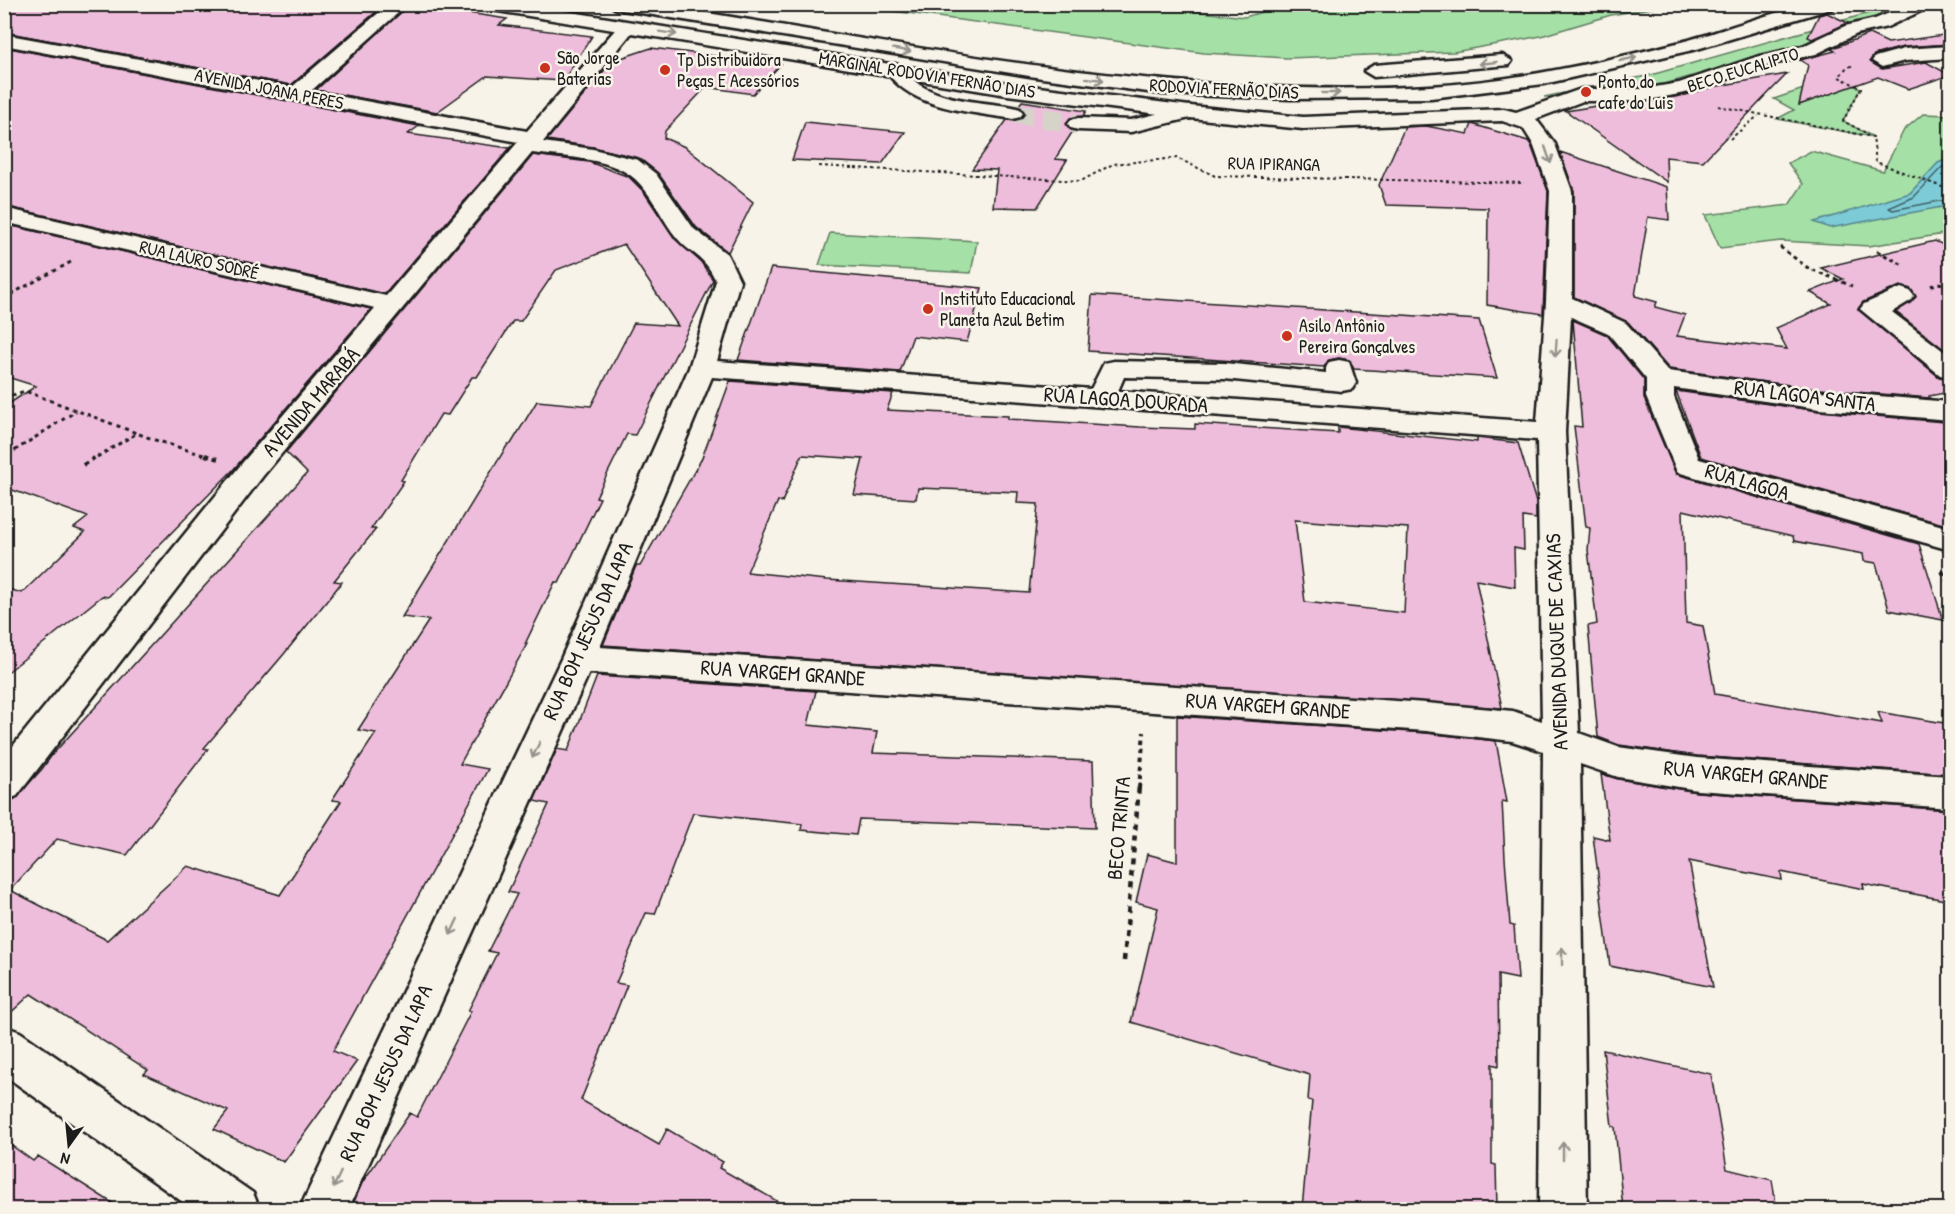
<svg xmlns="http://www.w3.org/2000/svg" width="1955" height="1214" font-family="'Patrick Hand',sans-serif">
<rect width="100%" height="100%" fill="#f7f3e8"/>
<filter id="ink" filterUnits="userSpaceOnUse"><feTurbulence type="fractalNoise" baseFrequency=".0167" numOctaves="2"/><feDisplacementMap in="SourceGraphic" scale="12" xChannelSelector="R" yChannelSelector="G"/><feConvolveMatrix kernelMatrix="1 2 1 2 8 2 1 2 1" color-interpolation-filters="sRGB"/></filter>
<g filter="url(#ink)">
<!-- green -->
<path fill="#a5e0a6" stroke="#607e61" stroke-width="1.5" d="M1140,5L1245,17L1288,4L1668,5L1611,15L1541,36L1454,52L1287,58L1204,53L848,5Z
M1897,5H1927L1851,30L1668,83L1637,95L1544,97L1651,75Z
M1833,79L1861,88L1843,121L1873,137L1777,119L1794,110L1774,99Z
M1923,114L1950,115V233L1869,246L1781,241L1720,248L1705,215L1789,205L1803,184L1788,163L1811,151L1883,171L1904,130Z
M830,233L977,241L971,273L819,265Z"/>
<!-- water -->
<path fill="#7bcbd6" stroke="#55858c" stroke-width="1.5" d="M1950,158V204L1947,206L1830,228L1814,222L1910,193L1938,163Z"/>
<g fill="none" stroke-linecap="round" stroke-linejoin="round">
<!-- shore -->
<path stroke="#426266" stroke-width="1.5" d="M1950,164L1941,168L1914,197L1889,208L1893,210L1950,199"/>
</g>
<!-- building -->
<path fill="#efbddc" stroke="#1c1c1c" stroke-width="1.5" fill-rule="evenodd" d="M19,4H385L291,85L4,32V11Z
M410,4L507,19L499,25L592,36L563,81L487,76L437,112L316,90Z
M1827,13L1848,23L1812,39L1808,37L1819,15Z
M1869,34L1888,43L1950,34V44L1903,47L1874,55L1870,61L1883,69L1926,62L1950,75L1908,89L1878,77L1799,105L1808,65L1800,60L1835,51L1831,49Z
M4,47L419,126L408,134L510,148L385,294L4,206Z
M651,48L781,64L753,94L706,87L665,131L664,138L685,147L753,202L728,252L696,227L658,173L639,158L593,147L547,140L612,61Z
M1787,74L1703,161L1666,157L1667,182L1566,111L1614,103H1643L1690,94L1712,87Z
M1022,101L1086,111L1083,116L1070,118L1066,123L1073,131L1055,159L1067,160L1037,208L993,207L997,170L972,169L1007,120L1021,119L1025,114L1018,106Z
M805,122L905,132L882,164L792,160Z
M1472,124L1528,141L1531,145L1548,191L1543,314L1487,305L1488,208L1386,205L1379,185L1405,127L1426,126L1468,134Z
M1560,152L1667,187L1669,220L1648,217L1635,296L1657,302L1655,307L1685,315L1677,336L1787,349L1776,328L1831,304L1810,292L1843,279L1821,268L1935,241L1950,248V354L1896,312L1916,297L1911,289L1900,286L1863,302L1858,309L1939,377L1950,379V392L1929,396L1930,398L1819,389L1669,369L1628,322L1574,297V191Z
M533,155L589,162L629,177L644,192L675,239L701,262L713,280L635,435L627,434L596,497L600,498L559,583L555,582L525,644H527L460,764L488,769L333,1051L357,1061L284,1162L214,1129L228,1111L144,1074L148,1070L31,994L4,1019V811L42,769L52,755L307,473L286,452ZM624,244L678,326L634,323L591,406L537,401L511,444H508L402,617L429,620L358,730L376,733L332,800L341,801L280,895L188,866L107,940L10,890L57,839L127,855L208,749L204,748L284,654L342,582L334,581L376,529H371L404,481L401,480L441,414L448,415L472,377H477L513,321H521L556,270Z
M4,224L371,309L233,470L108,597L102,596L4,675V588L22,593L85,532L74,528L88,517L4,487V407L36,386L4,376Z
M771,268L982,288L967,342L913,336L900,372L738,360Z
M1092,295L1479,320L1497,378L1354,369L1349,360L1339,358L1329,360L1324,367L1088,351Z
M1573,320L1607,335L1644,380V398L1676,474L1919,544L1943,620L1889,610L1876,563L1864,561L1863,554L1794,541L1793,536L1683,510L1686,623L1703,626L1715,694L1882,723L1878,712L1950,724V774L1697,756L1619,745L1598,737L1588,626L1597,624L1588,550L1590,528L1586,527L1574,426L1582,427Z
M730,381L893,393L887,410L1008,416V419L1140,427L1195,429V424L1338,433V427L1477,442V438L1518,443L1536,502V519L1523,517L1524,550L1514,548L1515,587L1476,580L1502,708L603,645L636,566H640L702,458ZM802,455L863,459L854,495L916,499L918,488L1018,492L1017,503L1038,504L1029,593L827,580L747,572L778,501L782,502ZM1295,520L1408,528L1404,613L1305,602Z
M1676,391L1819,411L1944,422L1950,434V526L1701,457Z
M597,676L816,691L808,725L877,732L873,753L1093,761L1095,828L859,819L856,835L801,830L802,824L693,813L655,914L646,913L616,983L627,985L581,1100L659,1145L667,1129L723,1162L719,1168L791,1209H351L362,1183L410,1113L417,1117L471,1011H468L497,953L488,951L517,894L508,892L549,804L534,801L557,749L568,751Z
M1177,716L1426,733L1496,741L1507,802L1502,801L1505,858L1510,925L1514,926L1518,979L1498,975L1499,1066L1492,1064V1164L1496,1165L1497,1209H1302L1312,1101L1308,1100L1310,1075L1131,1022L1158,908L1136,902L1147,854L1177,862Z
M1601,774L1618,779L1697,792L1950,810V901L1863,884L1864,889L1781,872L1782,880L1689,861L1713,987L1610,966L1593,836L1610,840Z
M1603,1050L1711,1074L1727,1169L1772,1180L1777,1209H1623L1615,1127L1612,1126Z
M4,1140L33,1161L38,1156L122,1209H4Z"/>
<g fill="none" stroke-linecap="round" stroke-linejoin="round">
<!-- minor-tunnel -->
<path stroke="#d6d3c9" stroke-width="20" stroke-dasharray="20 10" stroke-linecap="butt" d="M1013,113L1078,124"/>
<defs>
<path id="minor" d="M389,4H408L311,91L527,131L621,23H633L636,27L633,31L543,142L593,149L638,160L656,174L694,229L727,254L740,281L717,361L1091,389L1104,363L1114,361L1224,363L1326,373V368L1329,362L1339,360L1349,362L1356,383L1352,389L1342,391L1224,379L1124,377L1118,391L1537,422L1546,302L1550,191L1533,144L1523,128L1502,121L1303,129L1190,118L1131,132L1078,130L1071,128L1068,124L1071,120L1078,118L1131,120L1190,106L1303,117L1504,109L1516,112L1581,89H1643L1679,83L1756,57L1803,46L1845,26L1875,19L1911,4H1936L1887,27L1857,34L1816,54L1769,65L1690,92L1643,101H1583L1536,119L1555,144L1572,191V298L1626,323L1668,371L1819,391L1950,402V420L1819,409L1674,388V397L1699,459L1950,528V550L1677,472L1646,397V379L1608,333L1571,317L1565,432L1579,733L1618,747L1697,758L1950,776V808L1697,790L1618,777L1580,764L1587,1210H1539L1543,751L1512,741L1426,731L589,673L348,1210H299L561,659L689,368L716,281C703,253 693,257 677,238C663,221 655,200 640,184C616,156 566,158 532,153L263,476L17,796L4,801V757L243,462L375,308L4,222V208L386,296L518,142L4,45V34L292,87ZM712,377L1537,440L1542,721L1513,711L1426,703L600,647Z
M1950,46V58L1905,61L1882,67L1872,61L1875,57L1904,49Z
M895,64C907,67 910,79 920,85C945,101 984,102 1013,107L1020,109L1023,113L1020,117L1013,119C968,111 913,110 885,70Z
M1901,288L1910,291L1914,296L1910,301L1892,312L1950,356V377L1940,375L1860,309L1864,304Z
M4,1026L20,1032L253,1193L260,1210H194L4,1075Z"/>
<path id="major" d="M478,4H522L1007,83L1190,106L1197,108L1200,112L1197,116L1190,118L1007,95L486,9Z"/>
<path id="highway" d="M608,4H653C910,45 1168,101 1430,86C1516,81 1602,62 1685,41C1735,28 1784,4 1836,4L1834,8L1697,49L1544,84L1431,98L1290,99L1163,94L1042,78L616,9Z
M1502,55L1512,61L1509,65L1374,77L1364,71L1374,65Z"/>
</defs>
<!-- minor casing -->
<use href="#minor" stroke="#1c1c1c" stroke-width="5"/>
<!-- major casing -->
<use href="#major" stroke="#1c1c1c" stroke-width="5"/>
<!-- highway casing -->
<use href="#highway" stroke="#1c1c1c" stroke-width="5"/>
<!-- path-far3 -->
<path stroke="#1c1c1c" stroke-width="2" stroke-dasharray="3 3" stroke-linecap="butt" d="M1852,66L1847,67L1839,77L1861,88L1843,121L1868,134
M1718,106L1873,137L1876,162L1950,190
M1730,139L1758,116
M819,166L1081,181L1113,164L1177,158L1215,176L1524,183"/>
<!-- path-far2 -->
<path stroke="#1c1c1c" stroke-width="3" stroke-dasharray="4 4" stroke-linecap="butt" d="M1780,247L1808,268L1852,286
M1877,251L1905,266
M1931,286L1938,283L1950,285
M4,298L71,262
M4,398L25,391L155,440L210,457
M8,455L76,411
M97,457L137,433"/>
<!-- path-far1 -->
<path stroke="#1c1c1c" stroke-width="4" stroke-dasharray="4.5 4.5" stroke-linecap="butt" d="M205,455L218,459
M83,465L99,455
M1942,571L1950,585
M1139,788L1144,732"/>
<!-- path -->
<path stroke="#1c1c1c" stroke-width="4.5" stroke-dasharray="6 6" stroke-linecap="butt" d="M1124,961L1139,786"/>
<!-- minor -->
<use href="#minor" fill="#f7f3e8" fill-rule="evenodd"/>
<!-- major -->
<use href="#major" fill="#f7f3e8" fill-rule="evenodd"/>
<!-- highway -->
<use href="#highway" fill="#f7f3e8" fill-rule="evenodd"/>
</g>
<!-- one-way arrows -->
<defs><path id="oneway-shaft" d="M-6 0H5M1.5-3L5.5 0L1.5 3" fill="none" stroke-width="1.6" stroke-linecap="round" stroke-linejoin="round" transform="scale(1.5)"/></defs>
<g stroke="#94928c">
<use href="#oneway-shaft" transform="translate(668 33) rotate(9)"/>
<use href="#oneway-shaft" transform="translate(902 50) rotate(9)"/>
<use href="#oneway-shaft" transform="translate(1628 59) rotate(-13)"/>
<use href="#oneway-shaft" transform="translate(1488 63) rotate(174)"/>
<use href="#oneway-shaft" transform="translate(1095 79) rotate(7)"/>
<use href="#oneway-shaft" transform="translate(1331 93)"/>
<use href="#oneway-shaft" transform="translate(1548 155) rotate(71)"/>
<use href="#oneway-shaft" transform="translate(1556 348) rotate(94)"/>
<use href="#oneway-shaft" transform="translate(536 750) rotate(115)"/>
<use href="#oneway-shaft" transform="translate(454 927) rotate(115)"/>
<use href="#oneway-shaft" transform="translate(1562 956) rotate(-90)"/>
<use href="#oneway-shaft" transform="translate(1563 1151) rotate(-90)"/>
<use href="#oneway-shaft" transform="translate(337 1180) rotate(115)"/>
</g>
</g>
<!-- markers -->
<g fill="#c8321e" stroke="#f7f3e8" stroke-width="2">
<circle cx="545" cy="68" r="6"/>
<circle cx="665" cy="70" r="6"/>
<circle cx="1586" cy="92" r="6"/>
<circle cx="928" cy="309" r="6"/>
<circle cx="1287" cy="336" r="6"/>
</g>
<g text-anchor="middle" stroke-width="5" stroke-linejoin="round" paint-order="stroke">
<!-- far-poi labels -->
<g font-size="18" fill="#1c1c1c" stroke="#f7f3e8" text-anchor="start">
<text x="557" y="64">São Jorge<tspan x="557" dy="21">Baterias</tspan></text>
<text x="677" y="66">Tp Distribuidora<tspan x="677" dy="21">Peças E Acessórios</tspan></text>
<text x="1598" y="88">Ponto do<tspan x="1598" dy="21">cafe do Luis</tspan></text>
<text x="940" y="305">Instituto Educacional<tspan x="940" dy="21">Planeta Azul Betim</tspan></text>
<text x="1299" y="332">Asilo Antônio<tspan x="1299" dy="21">Pereira Gonçalves</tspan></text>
</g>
<!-- far-street labels -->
<g font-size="18" fill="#1c1c1c" stroke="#f7f3e8">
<text transform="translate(1743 70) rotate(-17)" y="6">BECO EUCALIPTO</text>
<text transform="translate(927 75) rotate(9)" y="6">MARGINAL RODOVIA FERNÃO DIAS</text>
<text transform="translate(269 89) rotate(11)" y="6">AVENIDA JOANA PERES</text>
<text transform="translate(1224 89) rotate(3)" y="6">RODOVIA FERNÃO DIAS</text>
<text transform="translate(1274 164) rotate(1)" y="6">RUA IPIRANGA</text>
<text transform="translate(199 260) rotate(13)" y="6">RUA LAURO SODRÉ</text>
</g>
<!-- street labels -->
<g font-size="21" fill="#1c1c1c" stroke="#f7f3e8">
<text transform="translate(1805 396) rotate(7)" y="7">RUA LAGOA SANTA</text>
<text transform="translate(1126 400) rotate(4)" y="7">RUA LAGOA DOURADA</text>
<text transform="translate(311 402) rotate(-49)" y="7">AVENIDA MARABÁ</text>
<text transform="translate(1747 482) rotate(16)" y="7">RUA LAGOA</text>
<text transform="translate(588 631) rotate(-66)" y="7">RUA BOM JESUS DA LAPA</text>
<text transform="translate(1557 642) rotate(-92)" y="7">AVENIDA DUQUE DE CAXIAS</text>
<text transform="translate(783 673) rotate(4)" y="7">RUA VARGEM GRANDE</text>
<text transform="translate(1268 706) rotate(4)" y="7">RUA VARGEM GRANDE</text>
<text transform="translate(1746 775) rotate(5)" y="7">RUA VARGEM GRANDE</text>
<text transform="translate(1119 828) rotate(-85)" y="7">BECO TRINTA</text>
<text transform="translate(386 1073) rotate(-65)" y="7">RUA BOM JESUS DA LAPA</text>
</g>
</g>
<!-- margin -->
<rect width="1955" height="1214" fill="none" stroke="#f7f3e8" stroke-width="24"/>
<rect x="12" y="12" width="1931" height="1190" fill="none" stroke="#1c1c1c" stroke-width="2" filter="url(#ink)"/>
<!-- north arrow -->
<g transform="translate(69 1145) rotate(195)" stroke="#f7f3e8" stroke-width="4.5" paint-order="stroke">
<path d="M0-4.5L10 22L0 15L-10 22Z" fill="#1c1c1c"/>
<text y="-9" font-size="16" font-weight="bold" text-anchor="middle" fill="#1c1c1c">N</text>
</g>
</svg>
